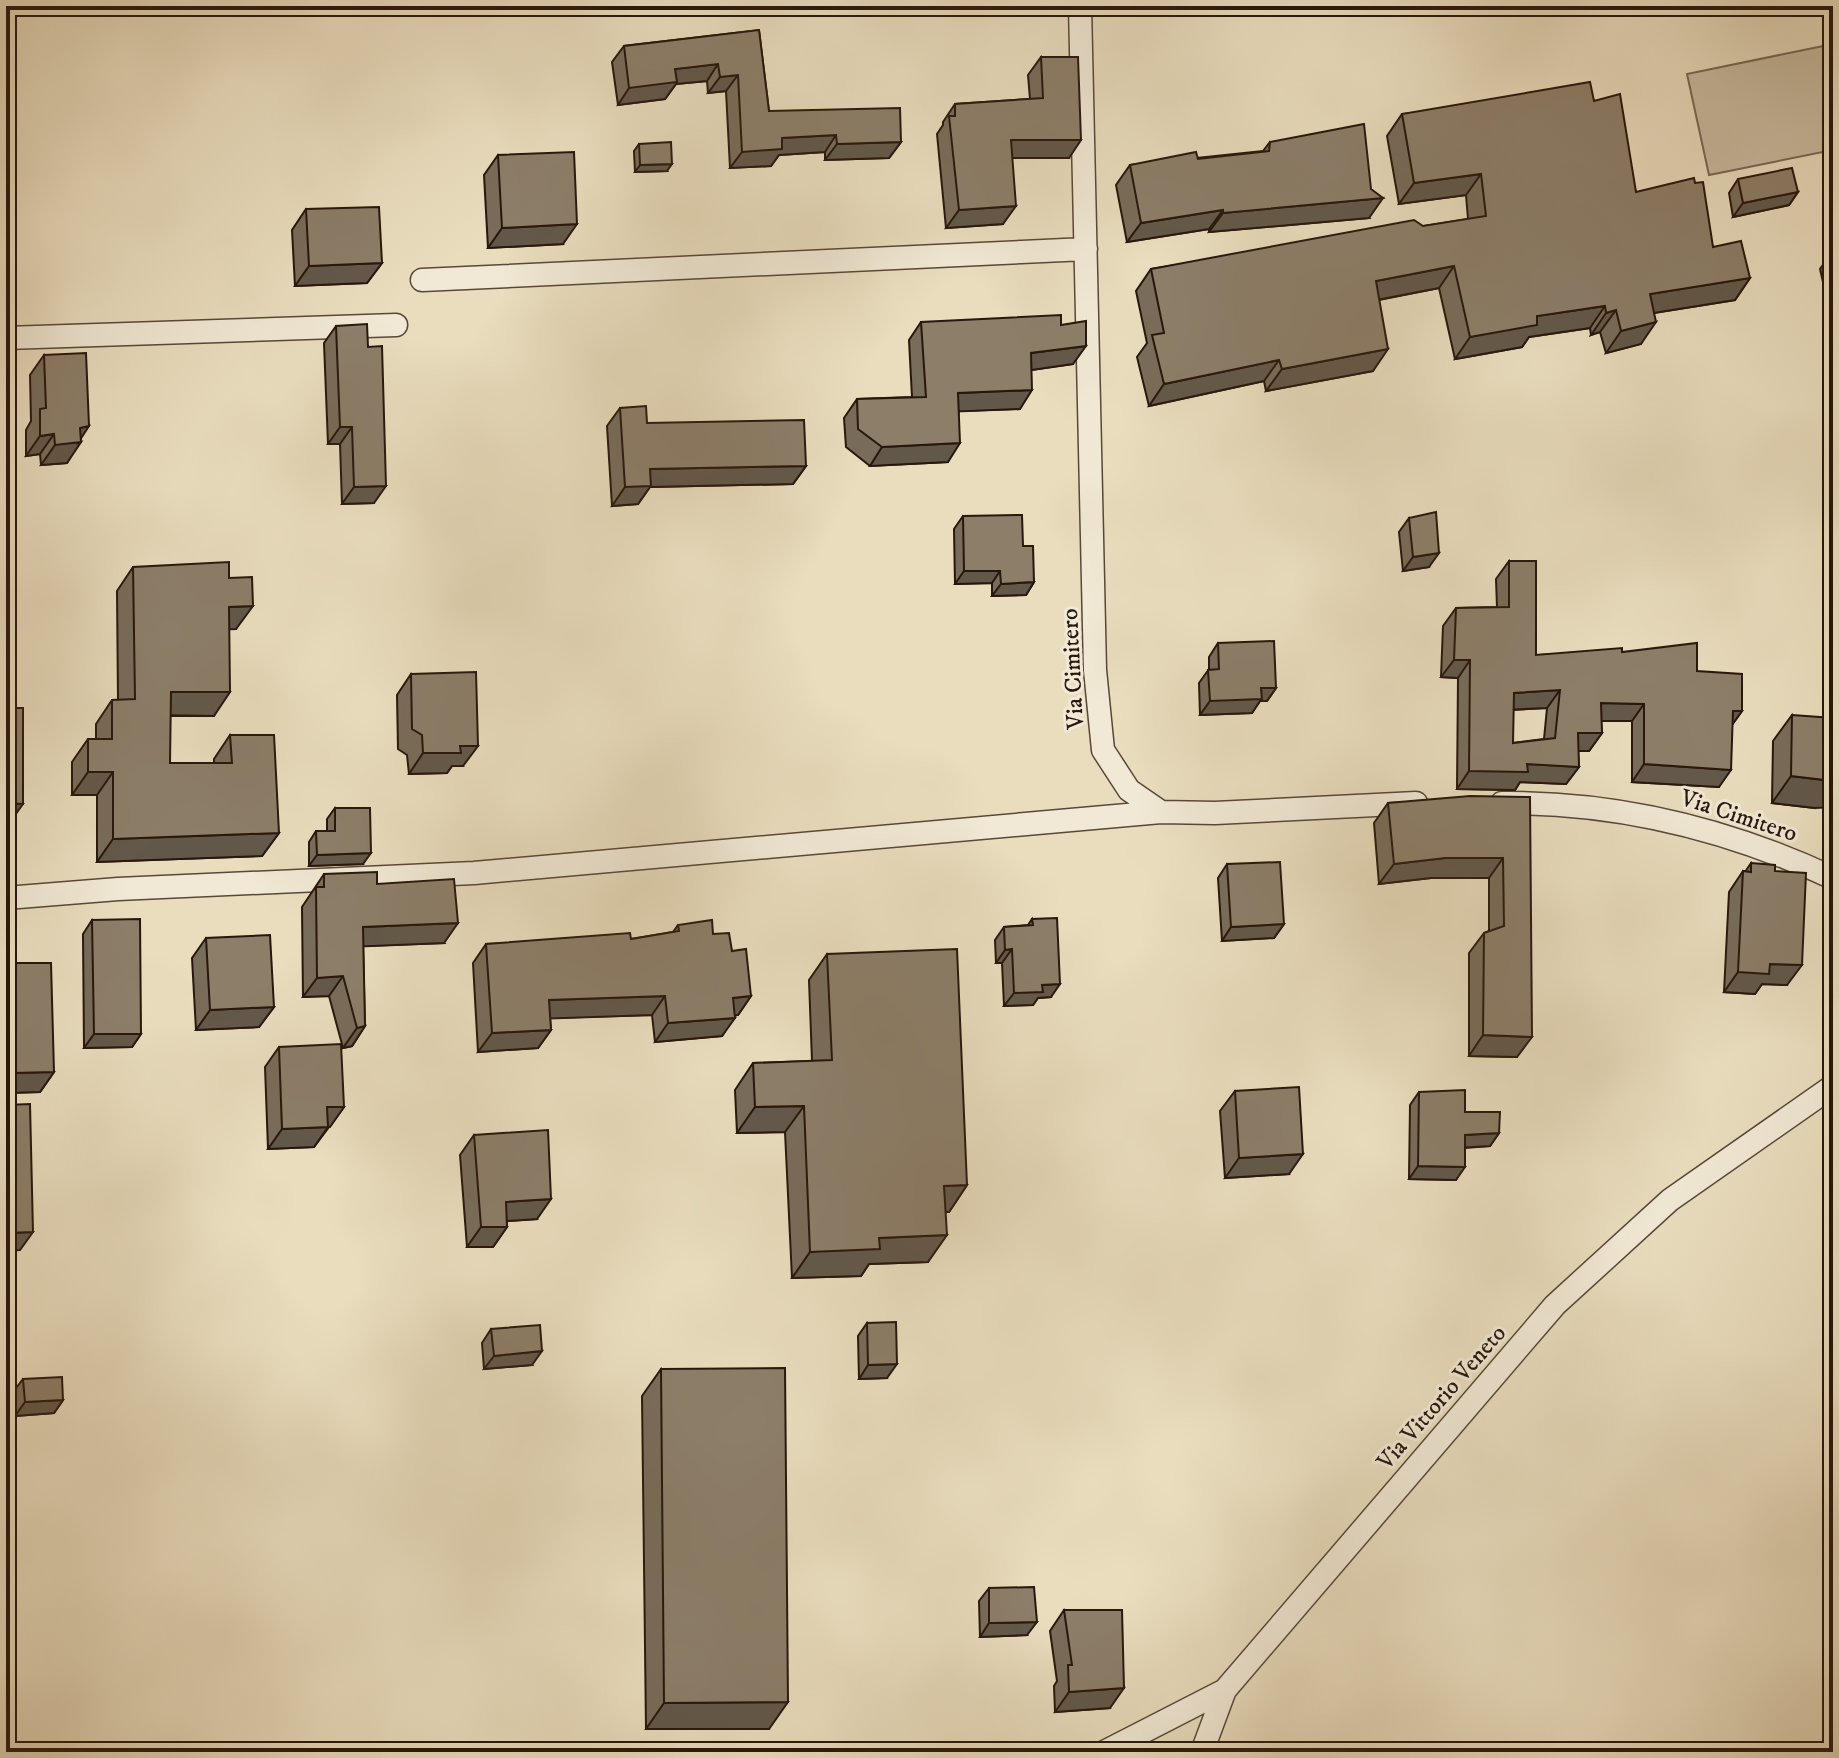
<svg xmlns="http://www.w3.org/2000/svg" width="1839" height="1758" font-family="'IM FELL DW Pica',serif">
<rect width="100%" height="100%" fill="#e9ddbe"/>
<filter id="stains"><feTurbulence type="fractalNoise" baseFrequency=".0025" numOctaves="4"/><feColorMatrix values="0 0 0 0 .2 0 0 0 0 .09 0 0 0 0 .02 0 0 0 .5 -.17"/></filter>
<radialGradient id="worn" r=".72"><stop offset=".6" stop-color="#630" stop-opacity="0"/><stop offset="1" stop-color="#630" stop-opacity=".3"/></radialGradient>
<!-- green -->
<path fill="#c8bba0" stroke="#786956" stroke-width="2" d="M1833,44V150L1709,175L1687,74Z"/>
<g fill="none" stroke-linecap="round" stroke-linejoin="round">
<defs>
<path id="street" d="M1080,6L1095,670L1103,750L1129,790L1161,812L1215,813L1416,803
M422,280L1086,249
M6,338L396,325
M1502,803C1618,802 1728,829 1833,878
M6,898L118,889L474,873L1161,812
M1104,1752L1225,1690L1555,1305L1670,1200L1833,1086
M1202,1752L1225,1690"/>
</defs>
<!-- street casing -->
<use href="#street" stroke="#584838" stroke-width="25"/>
<!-- street -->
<use href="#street" stroke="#f1e9d5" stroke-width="22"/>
</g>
<!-- wall -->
<path fill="#786c5a" stroke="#28170c" stroke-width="2" fill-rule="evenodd" d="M759,30L769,111L901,142L889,158L825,160V152L779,155L771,166L730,168L726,91L708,93L707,81L676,84L665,99L618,105L612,62L624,46Z
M1041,57L1069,158H1012L1003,224L946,228L937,134L943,125V122L955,104L1030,99L1028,75Z
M1594,101L1636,192L1713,247L1750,278L1735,300L1654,313L1641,344L1606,353L1600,332L1591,335L1590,328L1529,337L1522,347L1455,359L1439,288L1379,300L1373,371L1266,391L1264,381L1149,406L1137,357L1147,343L1136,291L1151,269L1468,219L1466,195L1399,204L1387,136L1402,114Z
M1270,142L1369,218L1209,232V229L1127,242L1116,185L1130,165L1263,151Z
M639,144L667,171L635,172L634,151Z
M498,155L563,244L488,248L484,175Z
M1833,166V203L1827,175Z
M1738,179L1798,192L1789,205L1733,217L1729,193Z
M306,209L382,263L367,283L295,286L292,230Z
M1833,251V290L1825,291L1820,269Z
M921,322L1061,325L1073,364L1031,370L1020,409L959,411L948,462L870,466L846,447L844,418L857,399L912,397L909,340Z
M336,326L368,347L374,503L342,504L340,444H328L324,343Z
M44,355L81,439L67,463L41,465L40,454L26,456V430L31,421L30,375Z
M620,408L647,423L806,466L793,484L650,487L638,504L612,506L607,426Z
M1833,413V471H1829L1828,420Z
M963,516L1023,546L1034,582L1026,595L992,596V583L955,584L954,529Z
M1409,518L1429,567L1403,571L1399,532Z
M1509,561L1536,655L1622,652L1697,671L1742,711L1732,725L1719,787L1632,782V721H1601L1602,733L1589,751H1578L1579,767L1566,784L1520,782L1515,790L1457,789L1458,678L1441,677L1443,626L1456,608L1497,607L1496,579ZM1547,708L1544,739L1513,743V710Z
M133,567L229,578L236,629H229L214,716H170V763H214V759L230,735L279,833L262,856L97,862V795H72V762L88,739H96V724L112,700H118L117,591Z
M1218,643L1276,688L1267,701H1260L1252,713L1200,715L1199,683L1209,669V657Z
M411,674L463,766H452L447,773L409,774L407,755L398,749L397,695Z
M1792,715L1815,808L1772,803L1773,741Z
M1530,797L1517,1057L1469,1056V953L1484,933L1489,931V878H1431L1379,884L1374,823L1388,803Z
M335,808L363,864L309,866V842L316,831H327V819Z
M1751,863L1787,985L1762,984L1755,994L1724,992L1729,892L1743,871L1745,872Z
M1227,864L1284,924L1274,938L1222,941L1218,878Z
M324,874L377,884L444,943L363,946L365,1026L352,1046L343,1048L329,996L303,997L302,907Z
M1032,919L1051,997L1038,998L1033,1005L1004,1006L1002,963H996L995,940L1004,927L1028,925Z
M92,920L141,1034L132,1047L84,1048L83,934Z
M678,925L713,934L732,951L751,996L738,1015H735L722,1036L655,1042L652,1015L550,1018L551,1030L538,1048L478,1052L473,963L486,944L631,939L673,932Z
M206,938L274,1007L259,1027L196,1030L192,958Z
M827,954L967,1185L949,1212H946L928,1262L869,1264L861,1276L792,1278L785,1132L737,1133L735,1090L753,1063L812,1061L809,980Z
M10,963L54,1072L40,1092L6,1093V970Z
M279,1047L344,1107L314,1147L268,1149L265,1067Z
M1235,1091L1289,1174L1225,1178L1220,1111Z
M1419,1092L1465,1112L1499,1133L1490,1146L1465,1148L1456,1180L1409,1179L1410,1105Z
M474,1135L537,1219L507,1221V1227L493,1247H467L460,1155Z
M867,1323L887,1378L859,1379L858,1336Z
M491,1329L532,1365L484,1369L482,1343Z
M661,1369L769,1729H646L642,1396Z
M23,1379L63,1400L54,1413L15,1416L13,1392Z
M989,1588L1027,1635L980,1637L979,1601Z
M1064,1610L1110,1708L1055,1712L1054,1686L1057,1681L1050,1631Z"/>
<!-- shaded-wall -->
<path fill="#62584a" stroke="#28170c" stroke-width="2" d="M718,64L707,81L676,84L665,99L618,105L629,88L675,69Z
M738,75L726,91L708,93L720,77Z
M836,135L825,152L779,155L771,166L730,168L742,152L782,138Z
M1011,140H1081L1069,158H998Z
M901,142L889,158L825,160L837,144Z
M672,164L667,171L635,172L640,165Z
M1481,174L1466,195L1399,204L1414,183Z
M1798,192L1789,205L1733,217L1743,203Z
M1383,198L1369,218L1209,232L1223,213Z
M1016,206L1003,224L946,228L959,210Z
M1223,210L1209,229L1127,242L1141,223Z
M577,224L563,244L488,248L502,228Z
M382,263L367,283L295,286L309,266Z
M1454,266L1439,288L1361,303L1376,281Z
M1750,278L1735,300L1635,316L1650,294Z
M1833,280V290L1825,291Z
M1605,306L1590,328L1529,337L1522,347L1455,359L1470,337L1537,316Z
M1616,310L1600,332L1591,335L1606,313Z
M1656,322L1641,344L1606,353L1621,331Z
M1086,346L1073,364L1018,372L1031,353Z
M1388,349L1373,371L1266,391L1282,369Z
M1279,360L1264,381L1149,406L1164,384Z
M1032,390L1020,409L945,412L958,393Z
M89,426L78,443L81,442L67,463L41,465L55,445L80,428Z
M340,427H352L340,444H328Z
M54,434L40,454L26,456L40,436Z
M960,443L948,462L870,466L882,447Z
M806,466L793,484L650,487L638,504L612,506L625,487L650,469Z
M386,486L374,503L342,504L354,487Z
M1439,553L1429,567L1403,571L1413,557Z
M964,571H1000L992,583L955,584Z
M1034,582L1026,595L992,596L1001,584Z
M253,606L236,629L212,630L229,607Z
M1454,660H1470L1458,678L1441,677Z
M1261,688H1276L1267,701H1260L1252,713L1200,715L1210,701Z
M1560,690L1547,708L1501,710L1514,693Z
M171,692H230L214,716L154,715Z
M1601,703L1644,704L1632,721H1588Z
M1733,711H1742L1729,729Z
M1578,733H1602L1589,751H1566Z
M460,746H478L463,766H452L447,773L409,774L423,753Z
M1527,764L1579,767L1566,784L1520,782L1515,790L1457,789L1469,771Z
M1644,764L1731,770L1719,787L1632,782Z
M88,772H113L97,795H72Z
M1791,776L1833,781V807L1815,808L1772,803Z
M6,803L23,804L13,818L6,817Z
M279,833L262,856L97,862L113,839Z
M371,853L363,864L309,866L317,855Z
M1445,858H1503L1489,878H1431L1379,884L1394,864Z
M458,923L444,943L349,947L363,927Z
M1284,924L1274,938L1222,941L1231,927Z
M1012,949L1002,963H996L1005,950Z
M1770,964L1802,965L1787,985L1762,984L1755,994L1724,992L1738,972Z
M343,976L329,996L303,997L317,978Z
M1060,984L1051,997L1038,998L1033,1005L1004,1006L1014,993L1042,985Z
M665,996L652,1015L536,1019L549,1000Z
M751,996L738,1015L720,1017L733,998Z
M274,1007L259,1027L196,1030L210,1010Z
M735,1018L722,1036L655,1042L668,1023Z
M365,1026L352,1046L343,1048L357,1028Z
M551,1030L538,1048L478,1052L492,1033Z
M94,1034H141L132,1047L84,1048Z
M1483,1035L1532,1037L1517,1057L1469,1056Z
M54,1072L40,1092L6,1093V1082L12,1073Z
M804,1106L785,1132L737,1133L755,1107Z
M327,1107H344L330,1127H313Z
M328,1127L314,1147L268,1149L282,1129Z
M1499,1133L1490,1146L1456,1148L1465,1135Z
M1303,1154L1289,1174L1225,1178L1239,1158Z
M1418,1166L1465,1167L1456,1180L1409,1179Z
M967,1185L949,1212H926L944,1186Z
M551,1199L537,1219L492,1222L506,1202Z
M481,1227H507L493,1247H467Z
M33,1232L20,1250L6,1251V1233Z
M947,1235L928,1262L869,1264L861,1276L792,1278L810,1252L879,1238Z
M542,1351L532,1365L484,1369L494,1356Z
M897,1364L887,1378L859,1379L868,1365Z
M63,1400L54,1413L15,1416L25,1402Z
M1037,1622L1027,1635L980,1637L989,1623Z
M1124,1688L1110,1708L1055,1712L1069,1692Z
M788,1702L769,1729H646L664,1703Z"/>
<!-- building -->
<path fill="#8c7e69" stroke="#28170c" stroke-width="2" fill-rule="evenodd" d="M759,30L769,111L900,108L901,142L837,144L836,135L782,138V149L742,152L738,75L720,77L718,64L675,69L677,82L629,88L624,46Z
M1041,57H1078L1081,140H1011L1016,206L959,210L949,116H955V104L1043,98Z
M1590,82L1594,101L1620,94L1636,192L1694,178L1695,183L1703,182L1713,247L1741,241L1750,278L1650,294L1656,322L1621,331L1616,310L1606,313L1605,306L1537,316V325L1470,337L1454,266L1376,281L1388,349L1282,369L1279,360L1164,384L1152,335L1164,333L1151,269L1414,220L1423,226L1486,216L1481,174L1414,183L1402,114Z
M1364,124L1371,189L1383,198L1223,213V210L1141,223L1130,165L1196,152L1198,159L1269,151L1270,142Z
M671,142L672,164L640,165L639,144Z
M574,152L577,224L502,228L498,155Z
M1792,168L1798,192L1743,203L1738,179Z
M379,207L382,263L309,266L306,209Z
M1061,315V325L1086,321V346L1031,353L1032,390L958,393L960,443L882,447L858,429L857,399L926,397L921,322Z
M367,324L368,347L382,346L386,486L354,487L352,427H340L336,326Z
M86,353L89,426L80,428L81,442L55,445L54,434L40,436V409L46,408L44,355Z
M646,406L647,423L804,420L806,466L650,469L651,486L625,487L620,408Z
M1436,512L1439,553L1413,557L1409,518Z
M1022,515L1023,546H1033L1034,582L1001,584L1000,571H964L963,516Z
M1509,561H1536V655L1622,648V652L1697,643V671L1742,674V711H1733L1731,770L1644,764V704L1601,703L1602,733H1578L1579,767L1527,764L1528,772L1469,771L1470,660H1454L1456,608L1509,607ZM1560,690L1555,738L1513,743L1514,693Z
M229,562V578L252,577L253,606L229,607L230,692H171L170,763H232L230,735H274L279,833L113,839V772H88V739H112V700L135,699L133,567Z
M1274,641L1276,688H1261L1262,699L1210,701L1208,670L1219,669L1218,643Z
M476,672L478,746H460L461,753H423L422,735L412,729L411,674Z
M6,708H23V804L6,803Z
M1792,715L1833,718V781L1791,776Z
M1470,796L1530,797L1532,1037L1483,1035L1484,933L1504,926L1503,858H1445L1394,864L1388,803Z
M335,808H370L371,853L317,855L316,831H335Z
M1280,862L1284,924L1231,927L1227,864Z
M1751,863L1775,865V871L1806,873L1802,965L1770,964L1769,974L1738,972L1743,871L1751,872Z
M377,872V884L454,879L458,923L363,927L365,1026L357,1028L343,976L317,978L316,887H324V874Z
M1057,918L1060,984L1042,985L1043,992L1014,993L1012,949L1005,950L1004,927L1033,925L1032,919Z
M140,919L141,1034H94L92,920Z
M712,920L713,934L729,933L732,951L746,949L751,996L733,998L735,1018L668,1023L665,996L549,1000L551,1030L492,1033L486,944L630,933L631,939L679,931L678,925Z
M270,935L274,1007L210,1010L206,938Z
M957,949L967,1185L944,1186L947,1235L879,1238L880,1249L810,1252L804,1106L755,1107L753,1063L832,1060L827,954Z
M10,963H51L54,1072L12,1073Z
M341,1044L344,1107H327L328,1127L282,1129L279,1047Z
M1299,1087L1303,1154L1239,1158L1235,1091Z
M1465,1090V1112H1500L1499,1133L1465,1135V1167L1418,1166L1419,1092Z
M30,1104L33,1232L6,1233V1105Z
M548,1130L551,1199L506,1202L507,1227H481L474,1135Z
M896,1322L897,1364L868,1365L867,1323Z
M540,1325L542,1351L494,1356L491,1329Z
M785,1368L788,1702L664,1703L661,1369Z
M62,1377L63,1400L25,1402L23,1379Z
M1034,1587L1037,1622L989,1623V1588Z
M1064,1610H1122L1124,1688L1069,1692L1068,1665H1072Z"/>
<g text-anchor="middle" stroke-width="6" stroke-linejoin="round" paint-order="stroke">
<!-- street labels -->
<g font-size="24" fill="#28170c" stroke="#f1e9d5">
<text transform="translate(1072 669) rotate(-93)" y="8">Via Cimitero</text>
<text transform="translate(1739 815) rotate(18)" y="8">Via Cimitero</text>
<text transform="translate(1441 1397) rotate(-49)" y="8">Via Vittorio Veneto</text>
</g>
</g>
<!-- margin -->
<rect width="1839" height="1758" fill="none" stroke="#e9ddbe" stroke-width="32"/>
<rect x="8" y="8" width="1823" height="1742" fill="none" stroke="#28170c" stroke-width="4"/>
<rect x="16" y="16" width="1807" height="1726" fill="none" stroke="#28170c" stroke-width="2"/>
<rect width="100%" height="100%" filter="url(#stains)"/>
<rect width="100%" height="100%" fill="url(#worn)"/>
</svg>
